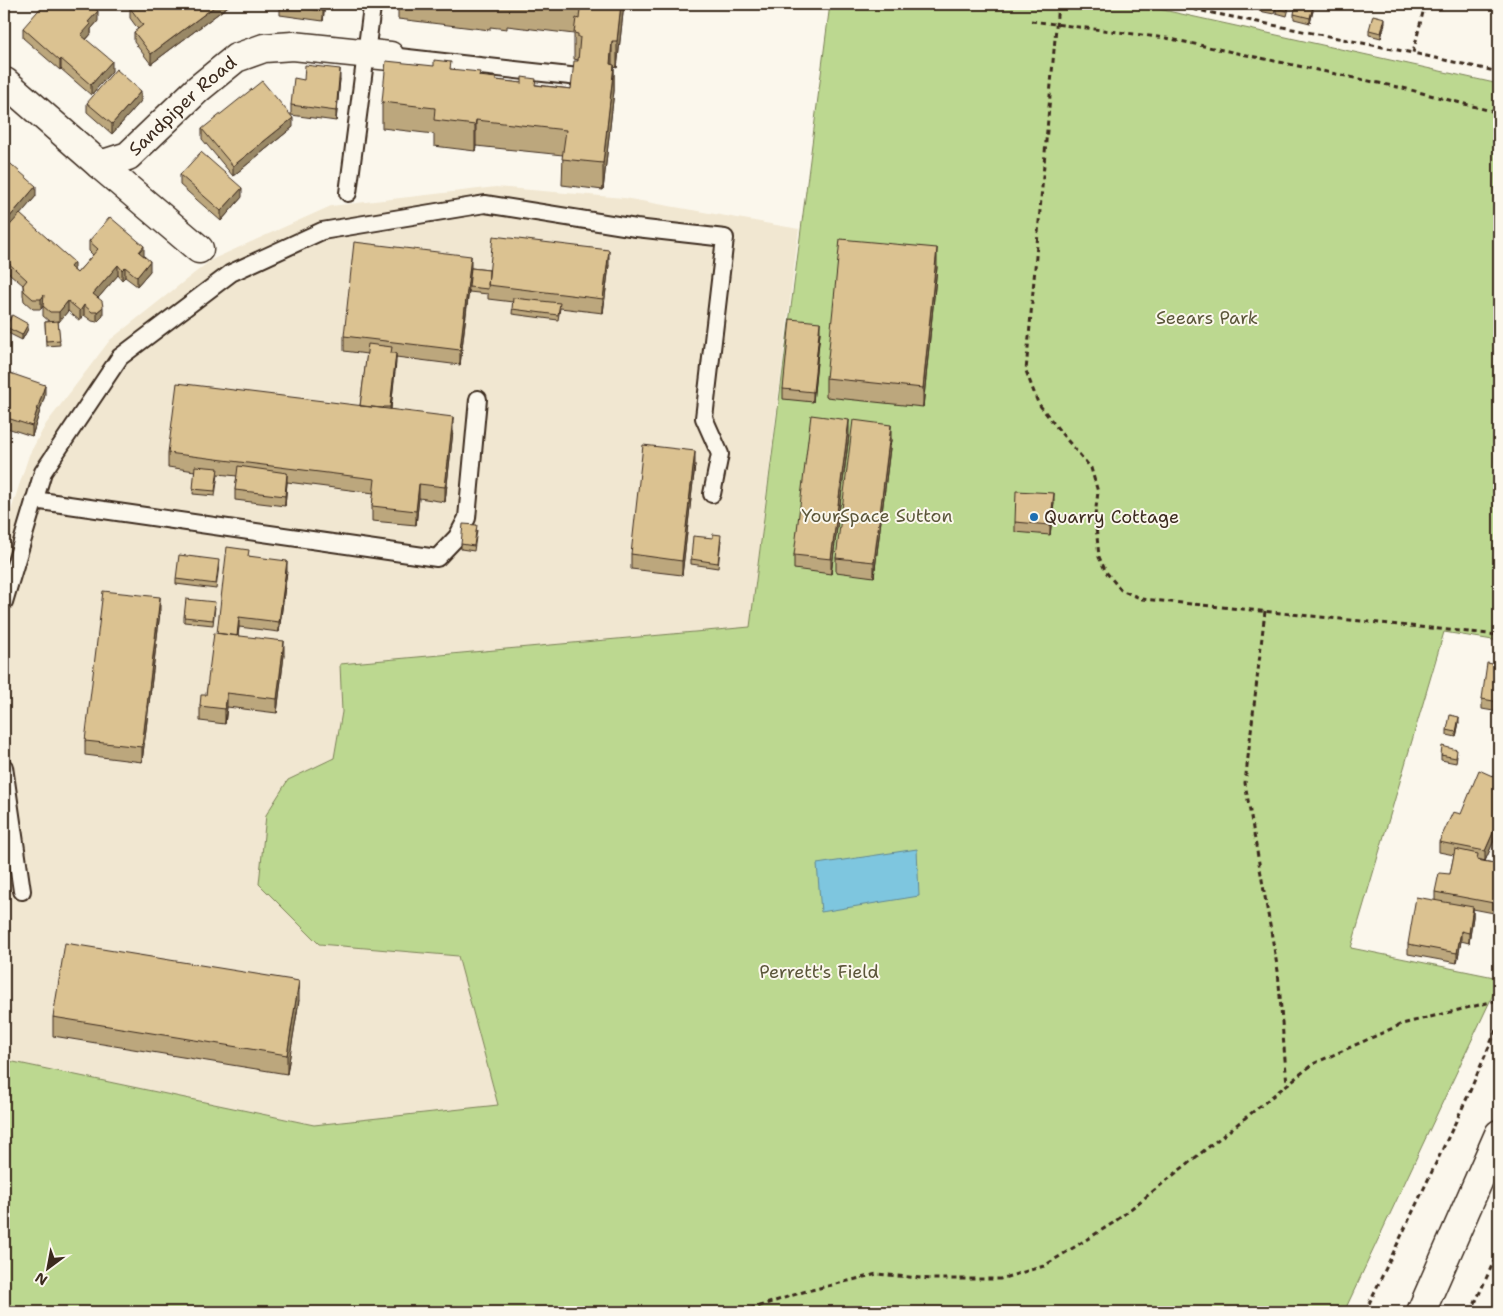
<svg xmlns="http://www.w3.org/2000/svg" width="1503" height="1316" font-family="'Shantell Sans',sans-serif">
<rect width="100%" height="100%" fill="#fbf7ec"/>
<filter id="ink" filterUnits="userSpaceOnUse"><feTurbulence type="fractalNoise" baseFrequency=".02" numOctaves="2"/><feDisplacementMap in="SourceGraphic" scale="10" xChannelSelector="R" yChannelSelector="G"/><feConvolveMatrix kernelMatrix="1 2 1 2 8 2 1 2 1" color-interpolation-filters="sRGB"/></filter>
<g filter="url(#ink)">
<!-- built -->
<path fill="#f1e7d1" d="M496,187L624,198L799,229L750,627L340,664L342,712L334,758L288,780L319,944L458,956L498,1106L314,1125L4,1060V532L29,455L46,424L110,340L211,260L331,206Z"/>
<!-- green -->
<path fill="#bcd890" stroke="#7c8157" d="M830,4H1136L1499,84V641L1444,632L1351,948L1499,978V982L1344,1312H4V1060L314,1125L498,1105L458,956L319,944L259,884L266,815L288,780L334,758L342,712L340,664L750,627Z"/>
<!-- water -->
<path fill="#7ec6df" stroke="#638892" d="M917,849L919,896L821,912L817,864Z"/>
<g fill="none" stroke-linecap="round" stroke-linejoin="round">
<defs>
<path id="lane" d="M390,56L579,77
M348,193L372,7L370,4
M34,500L437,558L457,537L467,518L478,399
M4,602L43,472L120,357L231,273L322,231L485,204L636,228L725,238L704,418L720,454L712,494
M4,767L22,891"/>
<g id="street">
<path id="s1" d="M4,84L5,82L100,165L128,156L198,89L236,58L264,48L293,46L390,56"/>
<path d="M100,165L199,249"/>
</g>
<path id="highway" d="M1421,1312L1499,1134"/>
</defs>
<!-- lane casing -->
<use href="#lane" stroke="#3b2a1e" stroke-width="20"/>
<!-- street casing -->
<use href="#street" stroke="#3b2a1e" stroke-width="31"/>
<!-- highway casing -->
<use href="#highway" stroke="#3b2a1e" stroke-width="31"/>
<!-- path -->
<path stroke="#3b2a1e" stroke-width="3" stroke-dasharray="5 4" stroke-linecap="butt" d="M1058,4L1026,371L1038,403L1062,434L1091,468L1098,492L1095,516L1099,557L1106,572L1121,590L1142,599L1499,635
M1167,4L1413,53
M1425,4L1413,53L1499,72
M1031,21L1166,38L1407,89L1499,113
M1265,611L1245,783L1278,971L1287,1085
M741,1312L803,1292L877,1274L931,1279H1000L1044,1266L1113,1223L1313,1064L1402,1024L1499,1000
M1365,1312L1467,1098L1499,1023
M1471,1312L1499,1250"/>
<!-- lane -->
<use href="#lane" stroke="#fbf7ec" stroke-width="16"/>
<!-- street -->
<use href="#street" stroke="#fbf7ec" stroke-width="28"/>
<!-- highway -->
<use href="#highway" stroke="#fbf7ec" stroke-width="28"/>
</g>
<!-- wall -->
<path fill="#bca77d" stroke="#3b2a1e" d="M231,4L151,64L134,42V32L138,29L130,18V8Z
M280,4H325L323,21L280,15Z
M398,4H624L617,68L614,67V91L603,190L562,185L563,155L476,146L475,151L434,146V134L382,128V102L451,69L496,80L571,89L578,61V60L574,59V34L507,26V29L490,27V30L398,19Z
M1233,4H1254L1253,10L1233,6Z
M1259,4H1277L1274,14L1259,11Z
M1276,8H1289L1287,16L1276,13Z
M1313,11L1310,23L1294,19V14Z
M98,21L91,29V34L86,40L112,71L91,95L61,69L60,70L23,38V28Z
M1385,23L1381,38L1369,35V30Z
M340,79L336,121L291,115V105L304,80Z
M141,101L112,134L87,112V103Z
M293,127L233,176L202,139V129Z
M4,158L36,196L20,214L77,273L93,255L89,251V241L144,255L150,271L137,286L125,277L122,280L118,275L98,298L103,316L97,322L92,321L84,315L80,321L68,311L58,322L60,345L46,346L45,322H50L43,316V306L41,309H33L24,301L23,295V285L4,269V232L7,228L4,225Z
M180,175L242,197L221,221L180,185Z
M609,265L603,313L560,308L558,320L512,314L513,302L488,299V294L469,292V290L460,365L396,357L391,409L453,431L445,502L419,498L416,525L372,521V506L374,493L287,482L285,506L235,500V490L237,476L218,474L215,496L193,494L195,471L168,467V453L360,406L367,354L344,351V336L471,268L489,270Z
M937,267L923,407L826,397V378Z
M6,327L28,329L22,340L6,332Z
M820,332L813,402L783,399V389Z
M4,371L45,395L32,436L4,427Z
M849,435L831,574L794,569V555Z
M891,440L874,577L836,572V558Z
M695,465L682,575L631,569V554Z
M1054,503L1050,535L1015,532V522Z
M477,530L474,551L461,549V544Z
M713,538L721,540L718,568L691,564V559Z
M249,556L287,571L279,632L239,627L238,636L284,655L277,713L227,707L225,724L200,721V706L206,695L217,633Z
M219,565L216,589L176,584V579Z
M215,607L213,625L184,622V617Z
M160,612L142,762L85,755V741Z
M1499,665V712L1482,709V699Z
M1459,722L1456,737L1447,735V730Z
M1441,755H1457L1456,763L1441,760Z
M1499,759V829L1485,861L1478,859V860L1499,864V914L1473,909V917L1469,943L1461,941L1457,963L1408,954V944L1435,900V892L1450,874L1454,855L1439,852V842L1461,814L1497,778V771Z
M299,1000L287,1074L53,1036V1017Z"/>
<!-- shaded-wall -->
<path fill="#986" stroke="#3b2a1e" d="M73,4H80L71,16V6Z
M218,4H231L151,64V54Z
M324,4H325L323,21V11Z
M621,4H624L617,68V41Z
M1313,6V11L1310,23V18Z
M98,11V21L91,29V34L81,45V35L88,22Z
M1385,18V23L1381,38V33Z
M612,41V67L610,64Z
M61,59V69L60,70V61Z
M112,61V71L91,95V85Z
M614,65V91L603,190V163Z
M340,69V79L336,121V111Z
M141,91V101L112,134V124Z
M293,118V127L233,176V166Z
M476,120V146L475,151V125Z
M36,186V196L8,229V219Z
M242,188V197L221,221V211Z
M144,246V255L139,262V252Z
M937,248V267L923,407V388Z
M609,250V265L603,313V299Z
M471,256V270L460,365V350Z
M150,261V271L137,286V277Z
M74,262V272L70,267Z
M118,265V275L93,304V294Z
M125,267V277L122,280V270Z
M44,295V305L41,309V299Z
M68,301V311L59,322V312Z
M84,305V315L80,321V311Z
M103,307V316L97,322V312Z
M820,322V332L813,402V392Z
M28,324V329L22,340V335Z
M396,353V363L390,417V407Z
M45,385V395L32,436V426Z
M453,417V431L445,502V487Z
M849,420V435L831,574V559Z
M891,425V440L874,577V562Z
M695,451V465L682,575V561Z
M287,473V483L285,506V496Z
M419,484V498L416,525V511Z
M1054,493V503L1050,535V525Z
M287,561V571L279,632V622Z
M160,597V612L142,762V747Z
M239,617V627L236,650V640Z
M284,641V655L277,713V699Z
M227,693V707L225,724V709Z
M1459,717V722L1456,737V732Z
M1499,819V829L1485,861V851Z
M1473,907V917L1469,943V933Z
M1461,931V941L1457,963V953Z
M299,981V1000L287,1074V1055Z"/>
<!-- building -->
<path fill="#dbc291" stroke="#3b2a1e" d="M44,4H73L71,6L74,10L79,4H89L98,11L88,22L91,24L81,35L112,61L91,85L61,59L60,61L23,28Z
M135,4H218L151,54L134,32L143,25L130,8Z
M280,4H324L323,11L280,5Z
M538,4H621L617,41H612L610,64L614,65L603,163L562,159L566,130L476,120L475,125L434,120L435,108L382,102L386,61L434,66V60L451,62L450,69L480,72L479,76L496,78V80L522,83V77L536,79L535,85L571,89L574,61H578L580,37H578V34L574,33L576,18L579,19L580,9Z
M1259,4H1276L1274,9L1259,6Z
M1278,4H1289L1287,11L1276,8Z
M1296,4H1304L1313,6L1310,18L1294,14Z
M1373,15L1385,18L1381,33L1369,30Z
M305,65L340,69L336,111L291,105L294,78L304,80Z
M116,69L141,91L112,124L87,103Z
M262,81L293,118L233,166L202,129Z
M201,152L242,188L221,211L180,175Z
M4,158L36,186L8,219L4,215Z
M20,214L74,262L70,267L77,273L98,249L89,241L110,217L144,246L139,252L150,261L137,277L125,267L122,270L118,265L93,294L102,301L103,307L97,312H92L84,305L80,311L68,301L59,312H50L43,306L44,295L41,299H33L24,291L23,285L27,280L4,259V232Z
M493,236L609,250L603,299L488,285Z
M840,239L937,248L923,388L826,378Z
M354,242L471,256L460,350L344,336Z
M471,268L489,270L488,289L469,287Z
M513,298L560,303L558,315L512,309Z
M12,315L28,324L22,335L6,327Z
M790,319L820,322L813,392L783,389Z
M58,321L60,340L46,341L45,322Z
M368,344L392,347L391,353H396L390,407H384L383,408L360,406Z
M4,371L45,385L32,426L4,417Z
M177,383L453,417L445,487L419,484L416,511L372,506L375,479L168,453Z
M811,415L849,420L831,559L794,555Z
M853,420L891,425L874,562L836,558Z
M643,445L695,451L682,561L631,554Z
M195,466L218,468L215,491L193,489Z
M238,466L287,473L285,496L235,490Z
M1016,491L1054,493L1050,525L1015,522Z
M463,524L477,525L474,546L461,544Z
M713,534L721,535L718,563L691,559L693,536L713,538Z
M227,547L249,550L248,556L287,561L279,622L239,617L237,636L217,633Z
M179,555L219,560L216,584L176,579Z
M103,591L160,597L142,747L85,741Z
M186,599L215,602L213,620L184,617Z
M214,633L284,641L277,699L227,693L225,709L200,706L201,695H206Z
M1487,663L1499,665V702L1482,699Z
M1450,715L1459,717L1456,732L1447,730Z
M1442,746L1457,750L1456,758L1441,755Z
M1499,759V772L1497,771Z
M1479,770L1499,779V819L1485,851L1439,842L1453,812L1461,814Z
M1455,849L1478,854L1477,860L1499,864V904L1435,892L1439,873L1450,874Z
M1416,897L1473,907L1469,933L1461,931L1457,953L1408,944Z
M65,943L299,981L287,1055L53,1017Z"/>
</g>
<!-- markers -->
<circle fill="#1f6fb2" stroke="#fbf7ec" stroke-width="2" cx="1034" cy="517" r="5"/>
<g text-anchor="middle" stroke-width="4" stroke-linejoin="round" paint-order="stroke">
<!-- street labels -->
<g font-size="18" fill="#3b2a1e" stroke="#fbf7ec">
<text dy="6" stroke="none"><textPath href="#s1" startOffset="232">Sandpiper Road</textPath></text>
</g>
<!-- park labels -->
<g font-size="18" fill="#5b563a" stroke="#fbf7ec">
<text x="1207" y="324">Seears Park</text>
<text x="877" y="522">YourSpace Sutton</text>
<text x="819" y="978">Perrett's Field</text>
</g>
<!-- poi labels -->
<g font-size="18" fill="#3b2a1e" stroke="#fbf7ec" text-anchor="start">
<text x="1044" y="523">Quarry Cottage</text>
</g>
</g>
<!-- margin -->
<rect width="1503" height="1316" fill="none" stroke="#fbf7ec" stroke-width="20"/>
<rect x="10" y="10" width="1483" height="1296" fill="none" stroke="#3b2a1e" stroke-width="2" filter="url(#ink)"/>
<!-- north arrow -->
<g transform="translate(48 1268) rotate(212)" stroke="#fbf7ec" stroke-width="4" paint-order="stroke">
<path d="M0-4L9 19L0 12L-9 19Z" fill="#3b2a1e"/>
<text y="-8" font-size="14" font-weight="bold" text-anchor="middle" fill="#3b2a1e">N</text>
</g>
</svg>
